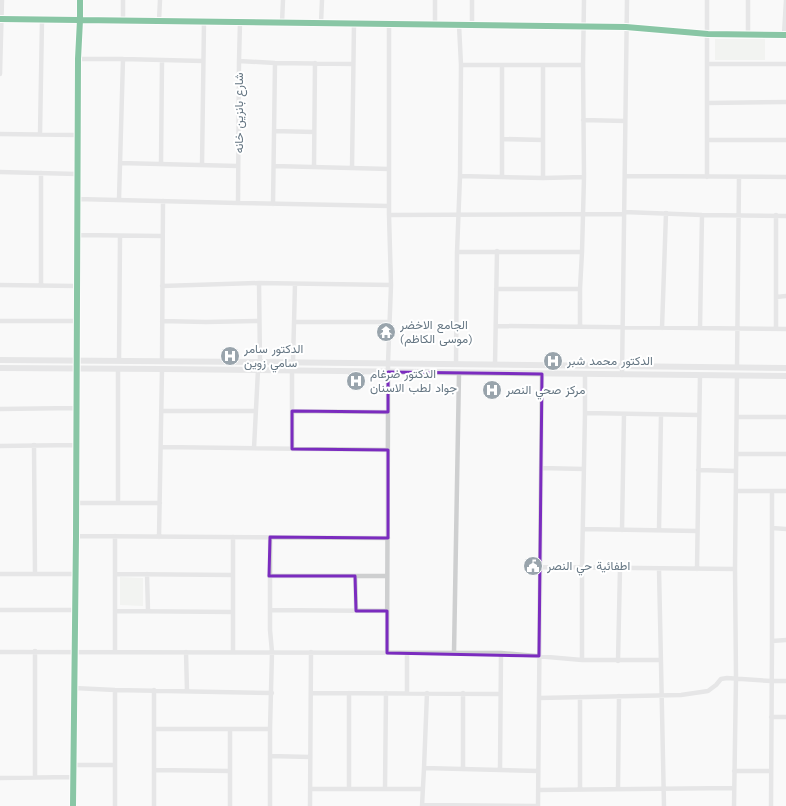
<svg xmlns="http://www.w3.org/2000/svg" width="786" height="806" font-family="'Work Sans',Vazirmatn,sans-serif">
<rect width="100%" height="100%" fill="#f9f9f9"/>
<!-- green -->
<path fill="#e8ebe6" d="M715,39H765V60H715Z
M120,577L143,578V606L120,605Z"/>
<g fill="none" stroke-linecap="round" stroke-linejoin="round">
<!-- minor -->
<path stroke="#cecfd0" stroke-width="4.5" d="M435,0V24
M472,0V25
M0,19L626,27L708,34L786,35
M123,21V0
M159,21L160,0
M282,23L283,0
M321,23L322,0
M748,35V0
M784,35L786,0
M78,59H123L203,61
M239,61L275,63L353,64
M708,64H786
M461,65H583
M543,65V178
M0,74L2,0
M707,103L786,102
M583,120L625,121
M274,131L314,132
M0,134L77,135
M40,134L42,20
M503,139L543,140
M707,140H786
M120,163L238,166
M161,164L162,61
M202,165L204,22
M274,166L389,169
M314,167L315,63
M352,168L354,23
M0,172L77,174
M460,176L543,178L584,177
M625,176L786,177
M502,177V65
M707,177V0
M77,199L238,203L389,206
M119,199L123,59
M238,203L239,61L240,22
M273,204L275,63
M624,212L702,215L786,216
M389,215L624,214
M776,215V329
M77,235L162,236
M457,252H582
M259,283L260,362
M0,285L76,286
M41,286V173
M162,286L259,283L391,285
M496,289H580
M776,297L786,296
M0,321H76
M162,321L206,322L259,321
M294,322H389
M496,326L786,329
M580,327V289L582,252L584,177L583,65L584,0
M662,328L666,213
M700,328L702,215
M119,361L120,236
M162,361L163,201
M293,362L295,284
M456,364L457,252L460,176L461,65L459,25
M495,365L497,251
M737,367L739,177
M622,375L627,0
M0,409L76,408
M161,411H256
M292,411L388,412
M585,413L699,415
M737,417H786
M34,445L35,574
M0,446L75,445
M161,447L388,450
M254,448L258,370
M292,449V371
M736,454H786
M541,468L584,469
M698,470L736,471
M736,491H786
M76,503H160
M118,503V369
M772,528L786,529
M583,529L697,531
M622,530L624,414
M659,530L661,415
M76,536L388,538
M159,537L162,369
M270,537V630L272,652L270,729V806
M540,567L735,569
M659,569L664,806
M697,569L700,375
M0,574H75
M115,574L233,575
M147,574L148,611
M269,576H387
M355,576L356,611
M0,610H75
M270,610L387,611
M115,611L233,612
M772,641L786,640
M35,651V777
M115,651V536
M0,652L501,653L582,660H661
M186,652L187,691
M233,652V537
M387,653L388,412V363L391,285L389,215V24
M407,653V693
M454,653L459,373
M582,660V568L585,413V374
M618,661L620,568
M74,688L115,690L272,693
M154,690V806
M311,693L500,694
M349,693V789
M463,693V769
M580,697V789
M539,698L681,695L708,691L716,685L721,679L727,678L771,681H786
M771,717H786
M154,729H270
M270,756L310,757
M73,765H115
M424,768L538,771
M154,770L230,771
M500,770L501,653
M734,771H771
M0,778L73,777
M310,789H423
M385,789L386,693
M618,789L619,696
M538,790L734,788
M422,805L538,806
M73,806L76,536L78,59L80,20V0
M115,806V690
M230,806V730
M310,806L311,652
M422,806L424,768L427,693
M538,806L542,374
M734,806L736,678L735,569L737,376
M771,806L772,641V491"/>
<!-- tertiary -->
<path stroke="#cecfd0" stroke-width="6" d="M0,360L260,362L786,368
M0,368L162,369L786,376"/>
<defs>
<path id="cycleway" d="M0,19L626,27L708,34L786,35
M73,806L76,536L78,59L80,20V0"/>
</defs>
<!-- cycleway casing -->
<use href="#cycleway" stroke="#fff" stroke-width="8"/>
<!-- cycleway -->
<use href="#cycleway" stroke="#00873e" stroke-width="6"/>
</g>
<!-- marked area -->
<path d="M0 0H786V806H0ZM388,372L542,374L539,656L387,653V611H356L355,576H269L270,537L388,538V450L292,449V411L388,412Z" fill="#f9f9f9" fill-opacity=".55" fill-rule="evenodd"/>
<path fill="none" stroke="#7b2cbf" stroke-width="3" stroke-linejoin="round" d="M388,372L542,374L539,656L387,653V611H356L355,576H269L270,537L388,538V450L292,449V411L388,412Z"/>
<!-- icons -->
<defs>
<symbol id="temple-disc" viewBox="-11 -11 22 22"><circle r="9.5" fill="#99a4ac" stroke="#fff"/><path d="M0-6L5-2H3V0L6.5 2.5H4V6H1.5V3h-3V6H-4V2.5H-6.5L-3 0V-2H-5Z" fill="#fff"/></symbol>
<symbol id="hospital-disc" viewBox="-11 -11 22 22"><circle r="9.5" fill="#99a4ac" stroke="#fff"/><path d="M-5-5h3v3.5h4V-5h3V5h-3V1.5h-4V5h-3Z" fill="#fff"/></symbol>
<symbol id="civic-disc" viewBox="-11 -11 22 22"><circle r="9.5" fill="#99a4ac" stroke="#fff"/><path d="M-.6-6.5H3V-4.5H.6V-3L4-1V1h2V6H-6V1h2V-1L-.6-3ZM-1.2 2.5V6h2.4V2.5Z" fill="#fff"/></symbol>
</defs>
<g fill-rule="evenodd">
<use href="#temple-disc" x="375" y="321" width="22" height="22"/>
<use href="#hospital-disc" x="219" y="345" width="22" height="22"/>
<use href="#hospital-disc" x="542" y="350" width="22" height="22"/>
<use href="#hospital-disc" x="345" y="370" width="22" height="22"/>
<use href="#hospital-disc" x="481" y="379" width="22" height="22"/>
<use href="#civic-disc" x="522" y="555" width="22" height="22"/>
</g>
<g text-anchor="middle" stroke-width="4" stroke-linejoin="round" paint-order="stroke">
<!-- street labels -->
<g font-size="12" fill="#657683" stroke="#fff">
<text transform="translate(239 113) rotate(-90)" y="4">شارع بانزين خانه</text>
</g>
<!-- poi labels -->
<g font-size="12" fill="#657683" stroke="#fff" text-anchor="start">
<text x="400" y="329">الجامع الاخضر<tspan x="400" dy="14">(موسى الكاظم)</tspan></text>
<text x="244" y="353">الدكتور سامر<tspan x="244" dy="14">سامي زوين</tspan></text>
<text x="567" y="365">الدكتور محمد شبر</text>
<text x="370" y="378">الدكتور ضرغام<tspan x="370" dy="14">جواد لطب الاسنان</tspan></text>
<text x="506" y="394">مركز صحي النصر</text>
<text x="547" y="570">اطفائية حي النصر</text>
</g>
</g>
</svg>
